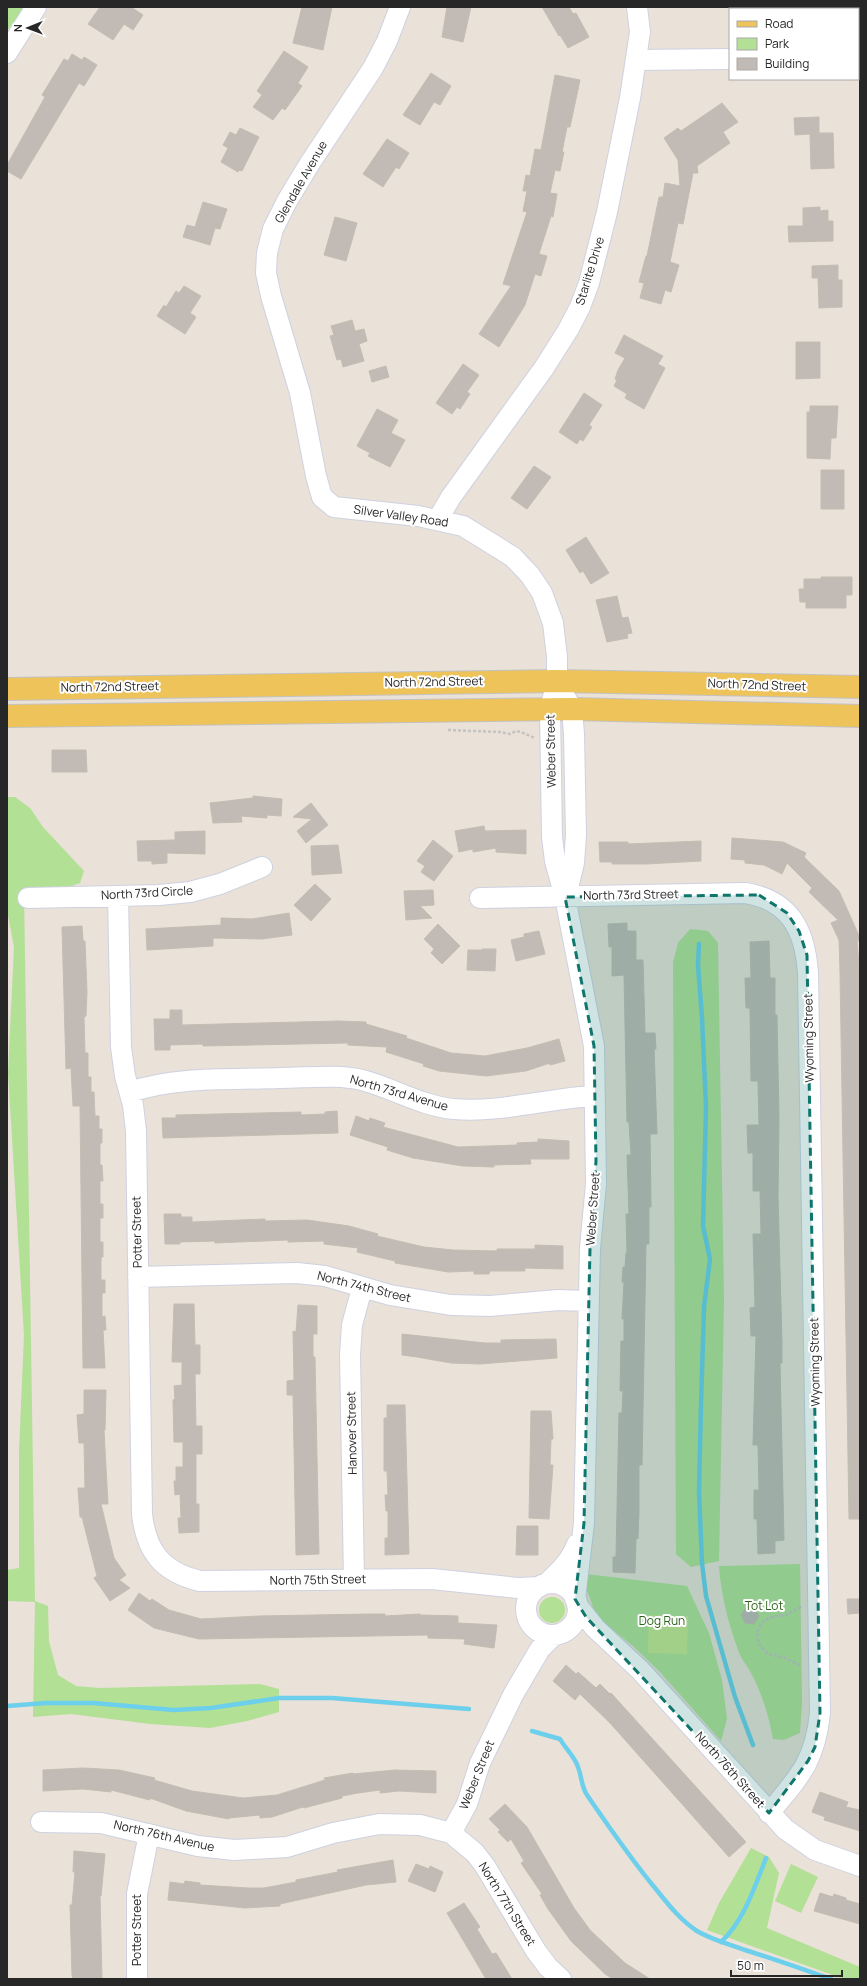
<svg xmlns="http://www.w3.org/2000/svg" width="867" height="1986" font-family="Manrope,sans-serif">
<rect width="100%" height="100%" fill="#eae1d8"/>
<!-- green -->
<path fill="#b2e095" d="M7,7H26L7,31Z
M7,797H15L30,808L43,827L84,871L80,883L61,890L24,891L35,1601L48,1606L49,1641L58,1675L76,1686L100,1688L260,1684L279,1689V1712L247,1721L210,1728L150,1724L71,1714L33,1717L35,1602L7,1601V1570L19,1568V1452L24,1335L8,1073L14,947L7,910Z
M690,929L708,931L718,943L724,1299L719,1561L691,1567L676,1554L673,962L678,943Z
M800,1564L802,1702L800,1733L784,1740L773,1739C769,1717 762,1693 751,1673C748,1667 743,1661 740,1655C729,1627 721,1595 719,1566Z
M586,1574L687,1586L709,1633L722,1680L727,1719L721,1741L660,1672L633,1646L603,1622L594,1610L590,1598L586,1589Z
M539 1610a13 13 0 1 1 26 0a13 13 0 1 1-26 0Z
M751,1848L769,1857L779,1873L767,1928L860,1967V1979H844L707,1930L719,1903Z
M791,1864L818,1877L801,1913L775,1901Z"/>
<!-- pitch -->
<path fill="#c7e790" d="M649,1615L688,1616L687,1654L648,1653Z"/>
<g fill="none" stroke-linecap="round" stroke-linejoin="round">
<!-- stream -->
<path stroke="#6ccfeb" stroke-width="4.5" d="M699,944L698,965L702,1018L706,1107L703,1226L710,1259L704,1307L701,1405L699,1491L702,1563L706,1596L735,1697L753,1745
M7,1706L46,1703H93L174,1710L211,1708L279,1698H332L469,1709
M532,1731L560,1739C565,1748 575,1757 578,1767C582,1777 581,1786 587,1795C609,1827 630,1858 655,1888C668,1904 680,1920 697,1931C712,1940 729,1944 745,1950C774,1959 802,1969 831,1979
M721,1942C744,1921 755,1886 766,1858"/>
</g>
<!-- building -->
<path fill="#c2bbb5" stroke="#c4bdb2" d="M100,7H131L143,15L133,30L124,24L113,40L88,24Z
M302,7H332L323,50L293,43Z
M447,7H471L463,42L442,37Z
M542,7H569L573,14L576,13L589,37L568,48L560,35L559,36Z
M284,51L308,67L298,83L302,86L285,110L282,108L273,120L253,107L262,95L257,91Z
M72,54L82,60L84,57L97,65L84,86L79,83L21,179L7,171V165L45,97L42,95L64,59L68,61Z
M431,73L451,86L440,105L434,102L420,125L403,115Z
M555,75L580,80L570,127H567L562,152H564L560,171L555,170L550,193L557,194L553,217L551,216L539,254L547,256L541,276L535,274L525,305L499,347L479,334L511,286L503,284L527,212L523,211L527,191H523L526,175L530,176L535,149L541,150Z
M722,103L738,122L723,132L730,143L697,166L698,173H693L683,224L678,223L670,262L679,265L671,292L665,290L661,304L640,298L644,283L639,282L646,256H647L659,197H663L665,183L680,186L678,160L664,138L678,128L681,131Z
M819,117V133H833L834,168L811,169L810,134L795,135L794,118Z
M240,128L259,137L242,171L239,170L238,172L221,162L228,148L223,145L230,132L236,135Z
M387,139L409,153L399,169L396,167L383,187L363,174Z
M203,202L227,209L220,229L215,228L210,245L183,237L187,225L195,227Z
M820,207V211L828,210V221H833V241L789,242L788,226H803V208Z
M335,217L357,223L346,261L324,255Z
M838,265V280H842V307L819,308L818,278H812V266Z
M184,286L201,296L190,313L196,317L185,334L157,316L164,305L166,307L176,291L179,293Z
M352,320L355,331L364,329L367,341L359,344L364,361L343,367L341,359L337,360L330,336L334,335L331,326Z
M624,335L663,356L658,364L665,368L644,409L625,398L627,394L614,386L617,380L615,379L618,370L625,358L615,353Z
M796,342H820V378L796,379Z
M463,364L479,375L467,392L470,394L460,409L457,407L452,414L436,403Z
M386,366L389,377L372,382L369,371Z
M584,393L602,405L589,425L592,427L583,441L580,439L577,444L559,432Z
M810,406H838L836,438H831L830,459L807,458V412H810Z
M377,409L398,420L391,433L405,440L390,467L368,456L370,453L357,446Z
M534,466L551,477L527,509L511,498Z
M821,470H844V509H821Z
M586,537L609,573L591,584L583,571L580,573L566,550Z
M821,577H852V595H846V608H806V602H800L799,589H804V579H821Z
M617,596L622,618L628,617L632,633L627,634L628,638L607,642L596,600Z
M52,750H86L87,772H52Z
M253,796L282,799L281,816L267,815V818L241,816L242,822L213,823L210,803L253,798Z
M311,803L328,825L306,843L297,831L312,819L293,817Z
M484,826L485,831L526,830V854L496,852V848L473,852V849L459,852L455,831Z
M205,831V854L167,853V863L152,864V861H138L137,841L175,840V832Z
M732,838L783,842L806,853L804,857L839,891L860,938V942L857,940L860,978V1519H849L840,972L839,940L831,923L838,920L809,892L812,888L787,863L782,874L764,865L745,863V860L731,859Z
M433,840L453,856L434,881L421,872L425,866L417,861Z
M701,841V861L646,864H612V862H600L599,842H628V844Z
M338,845L342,873L312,875L311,846Z
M315,884L331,899L311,921L294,905Z
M433,890L434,905L420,906L432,918L406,920L404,891Z
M289,913L292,935L262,939L213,938V946L147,950L146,929L221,925V918L252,919Z
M627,923V931H636V960H643L645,1033H655L656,1049H654L657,1134H650L651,1207H649V1244H646L642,1465H639V1510L638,1539L636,1538L635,1573L613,1572V1557H616L619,1413H622L623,1391H620L621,1341H624V1319H622L624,1282H622L623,1267H625L626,1253H627L626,1214H629L627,1155H631L629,1122H627L624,975L612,976V947H609L608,924Z
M438,924L460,946L442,964L431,953L434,949L424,939Z
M82,926L83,941H85L87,992L86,1016L84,1017L85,1053H88V1077H91V1092H94L95,1116H99V1129H102V1143H100V1165H102L103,1181H100V1204H103V1218H100V1242H103V1257H101V1280H105V1293H102V1317L105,1316L106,1330H103L105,1368H83L80,1106H73L71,1068L66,1069L62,927Z
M539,931L545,954L516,961L511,940L524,937V934Z
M769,941L770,978H775V1015H777L779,1117L778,1196L782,1343V1363H780L784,1540L775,1541V1553L758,1554L757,1519H754V1490H759L758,1445H753L756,1336H751L750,1308L755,1307L753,1234H761L760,1191H753V1153H748L747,1125H759L758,1081H751L750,1008H746L745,978H751L750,942Z
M482,949H496L495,971L467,970L468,950H482Z
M170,1010H182V1025L338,1021L366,1022V1024L407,1036L406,1038L451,1053L485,1056L527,1048L559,1039L565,1061L550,1065V1063L526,1071L486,1076L439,1071L423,1066L424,1064L386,1052L387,1047L348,1045V1043L203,1046V1044L170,1045V1050H155L154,1019H170Z
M337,1111L338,1133L163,1138L162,1118H176V1115L301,1112V1115L325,1114V1112Z
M356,1116L369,1121L370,1118L385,1123L383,1127L458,1147L517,1145V1143L538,1142V1139L569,1141V1159H530L531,1164L494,1165V1167L463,1166L413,1158L387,1150L388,1147L350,1135Z
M164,1214H181V1217H192V1222L265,1219V1221L307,1220L349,1226L378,1234L377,1236L424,1247L453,1250L497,1251V1249H535V1245L563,1246V1269L525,1268V1271H490L489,1274H474V1271L448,1272L395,1263V1261L357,1252L358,1248L324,1244V1241L288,1242V1240L215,1243V1241L180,1242V1244H165Z
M174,1304H194L195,1345H200V1374H195L196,1426H202V1454H196V1504H199V1532L179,1533L178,1518H181L180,1494L175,1495L174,1481H176V1467H183V1442H174L173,1400L175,1399L174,1386L182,1385V1362H172Z
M298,1305L317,1306V1334H313V1357H315L319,1554L296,1555L293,1395H287V1381L294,1380L293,1331L296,1332Z
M402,1334L485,1343H501V1340L556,1339L557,1358L480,1364L451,1363L417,1357L402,1355Z
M84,1390H106L105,1430H104L108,1504H101L114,1558L126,1575L119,1580L130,1588L110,1601L94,1578L97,1576L82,1517H80L78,1488H85L84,1443H79L77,1415L84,1414Z
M387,1405H405L409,1554L385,1555V1538H388V1511H386L385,1495H388L387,1471H384V1418H387Z
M531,1411H551L553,1439H551L550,1465H553L549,1519L529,1518Z
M517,1526H538V1555H516Z
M139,1593L150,1601L152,1599L169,1610L201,1619L259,1616L369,1614H385V1616L420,1614V1615L458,1616V1623L497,1625L494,1648L464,1644L465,1639L428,1638V1635L199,1639L154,1628L128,1610Z
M847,1599H860V1613L848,1614Z
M746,1608H755L759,1616L754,1624L745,1623L741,1615Z
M566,1665L576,1674L578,1672L596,1688L600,1684L610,1694L611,1693L746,1842L729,1857L610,1723L580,1694L575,1700L553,1681Z
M83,1768L119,1770L155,1778L154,1780L192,1791L243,1798L277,1795L325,1780L324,1778L353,1773V1774L395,1770L436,1771V1793L399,1791L380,1793V1790L358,1793L342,1796V1798L304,1808L303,1807L272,1817L260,1818V1815L229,1818V1819L186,1811L150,1798V1800L111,1790V1792L83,1789L43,1791V1770Z
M820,1792L848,1802L846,1807L860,1810V1831L824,1820L825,1817L812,1812Z
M505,1804L527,1827L574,1908L590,1930L625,1963L650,1979H613L605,1974L571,1941L548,1909L540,1895L542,1894L521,1863L524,1861L511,1839L508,1842L498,1832L500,1830L489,1819Z
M74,1851L105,1854L101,1896L100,1895L102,1979H73L72,1975L70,1905H72L75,1872H73Z
M393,1860L396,1882L366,1885L280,1904V1906L245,1908L168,1900L170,1882L184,1884L185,1881L200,1883V1885L248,1888H264L296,1882V1880L338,1872L337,1870Z
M416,1864L429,1869L430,1866L443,1872L435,1892L408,1881Z
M820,1893L833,1897L834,1894L846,1898V1900L860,1904V1924L814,1911Z
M464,1903L480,1927L477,1929L492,1954L496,1953L512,1979H486L447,1913Z"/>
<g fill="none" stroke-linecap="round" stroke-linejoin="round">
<defs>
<path id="minor" d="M400,7L387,41L373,68L310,163L287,201L273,229L267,253L266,273L271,296L300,393L316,476L322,497L334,507L418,516L463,526L513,557L530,575L542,593L553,623L557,657V681L550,709L552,837L555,861L565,897L594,1046L596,1184L590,1248L584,1523L575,1599
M7,53L36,7
M858,56H860
M636,60L730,59
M438,519L451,497L544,368L568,330L580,307L589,283L607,212L630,98L640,32L637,7
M564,695L572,709L574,734L576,835L574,863L566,896
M118,896L121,1047L125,1076L133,1105L136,1131L142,1514C146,1551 162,1572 200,1581L432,1579L518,1588L539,1587
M28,898L159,895L190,892L220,884L262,867
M480,898L745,893C790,900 805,930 808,973L820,1713C815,1762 799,1777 769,1813
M130,1092C178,1076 230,1080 280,1078C307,1078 336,1074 362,1080C393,1088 421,1106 454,1109C502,1113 548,1098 595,1096
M138,1277L297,1273L325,1276L390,1295L451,1305L490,1306L558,1300L589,1301
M354,1580L350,1355L352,1325L362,1288
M526 1609a26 26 0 1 1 52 0a26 26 0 1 1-52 0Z
M546,1584C559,1572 570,1562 577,1544
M577,1605L595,1628L640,1670L785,1829L815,1850L860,1866
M41,1822L101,1823L198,1846L234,1850L287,1847L333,1833L379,1824L420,1825L451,1833L475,1853L485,1866L536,1951L548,1967L561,1979
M451,1833L467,1804L480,1763L513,1695L540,1649L554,1635
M137,1979V1894L149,1834"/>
<path id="major" d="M7,689L557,681L860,687
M7,716L572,709L860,716"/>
</defs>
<!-- minor casing -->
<use href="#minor" stroke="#ced2e0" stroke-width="22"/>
<!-- major casing -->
<use href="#major" stroke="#c3c3c3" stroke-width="24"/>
<!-- path -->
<path stroke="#c3c3c3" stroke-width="2.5" stroke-dasharray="3 2" stroke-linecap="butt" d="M448,730L500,732L510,734L516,731L521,732L535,738
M801,1607L786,1615L772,1617L764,1621L758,1629L757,1638L761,1647L768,1654L785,1658L802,1666"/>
<!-- minor -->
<use href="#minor" stroke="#fff" stroke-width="20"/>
<!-- major -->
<use href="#major" stroke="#edc35a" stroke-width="22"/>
</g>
<!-- marked area -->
<path fill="#0f766e" fill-opacity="0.2" stroke="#0f766e" stroke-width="3" stroke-dasharray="8 5" stroke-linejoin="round" d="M759,895L787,913L799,931L807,955L820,1713L815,1747L808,1761L769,1813L586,1617L575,1599L584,1523L590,1248L596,1161L594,1046L565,897Z"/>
<g text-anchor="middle" stroke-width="4" stroke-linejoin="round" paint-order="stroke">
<!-- street labels -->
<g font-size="12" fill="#272727" stroke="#fff">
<text transform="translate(301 182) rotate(-60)" y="4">Glendale Avenue</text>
<text transform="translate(590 271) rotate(-73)" y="4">Starlite Drive</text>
<text transform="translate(401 516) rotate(8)" y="4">Silver Valley Road</text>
<text transform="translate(434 682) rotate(-1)" y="4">North 72nd Street</text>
<text transform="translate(757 685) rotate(2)" y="4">North 72nd Street</text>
<text transform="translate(110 687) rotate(-1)" y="4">North 72nd Street</text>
<text transform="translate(551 751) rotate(-91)" y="4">Weber Street</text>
<text transform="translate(147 893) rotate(-3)" y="4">North 73rd Circle</text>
<text transform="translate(631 895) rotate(-1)" y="4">North 73rd Street</text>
<text transform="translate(809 1038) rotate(-91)" y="4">Wyoming Street</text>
<text transform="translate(399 1093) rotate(16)" y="4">North 73rd Avenue</text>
<text transform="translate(593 1209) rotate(-86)" y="4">Weber Street</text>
<text transform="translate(137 1232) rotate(-91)" y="4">Potter Street</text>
<text transform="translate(364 1287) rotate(14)" y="4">North 74th Street</text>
<text transform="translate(815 1362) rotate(-91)" y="4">Wyoming Street</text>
<text transform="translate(352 1433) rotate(-91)" y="4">Hanover Street</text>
<text transform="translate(318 1580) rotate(-1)" y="4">North 75th Street</text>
<text transform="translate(730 1770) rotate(48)" y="4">North 76th Street</text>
<text transform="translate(477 1775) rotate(-68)" y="4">Weber Street</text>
<text transform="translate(164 1836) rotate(13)" y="4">North 76th Avenue</text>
<text transform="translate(507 1904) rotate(58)" y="4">North 77th Street</text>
<text transform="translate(137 1930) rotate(-90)" y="4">Potter Street</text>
</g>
<!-- park labels -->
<g font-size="12" fill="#2c611a" stroke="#fff">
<text x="764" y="1610">Tot Lot</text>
<text x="662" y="1625">Dog Run</text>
</g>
</g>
<!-- border -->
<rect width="867" height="1986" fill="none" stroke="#272727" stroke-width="16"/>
<!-- legend -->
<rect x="729" y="8" width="130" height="72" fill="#ffffff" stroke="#a9a9a9"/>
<rect x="737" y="21" width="20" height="6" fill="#edc35a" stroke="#a9a9a9"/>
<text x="765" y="28" font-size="12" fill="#272727">Road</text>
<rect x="737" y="38" width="20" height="12" fill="#b2e095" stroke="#a9a9a9"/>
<text x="765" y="48" font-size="12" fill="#272727">Park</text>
<rect x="737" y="58" width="20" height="12" fill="#c2bbb5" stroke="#a9a9a9"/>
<text x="765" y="68" font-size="12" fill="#272727">Building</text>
<!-- north arrow -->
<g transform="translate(28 28) rotate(269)" stroke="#ffffff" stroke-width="3" paint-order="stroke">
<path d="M0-3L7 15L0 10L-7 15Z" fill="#272727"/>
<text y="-6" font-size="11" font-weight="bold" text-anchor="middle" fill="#272727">N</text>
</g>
<!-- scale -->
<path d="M731 1970v6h111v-6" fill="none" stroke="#272727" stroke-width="2"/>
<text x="737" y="1970" font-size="12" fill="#272727" stroke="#ffffff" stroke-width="3" paint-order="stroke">50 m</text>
</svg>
